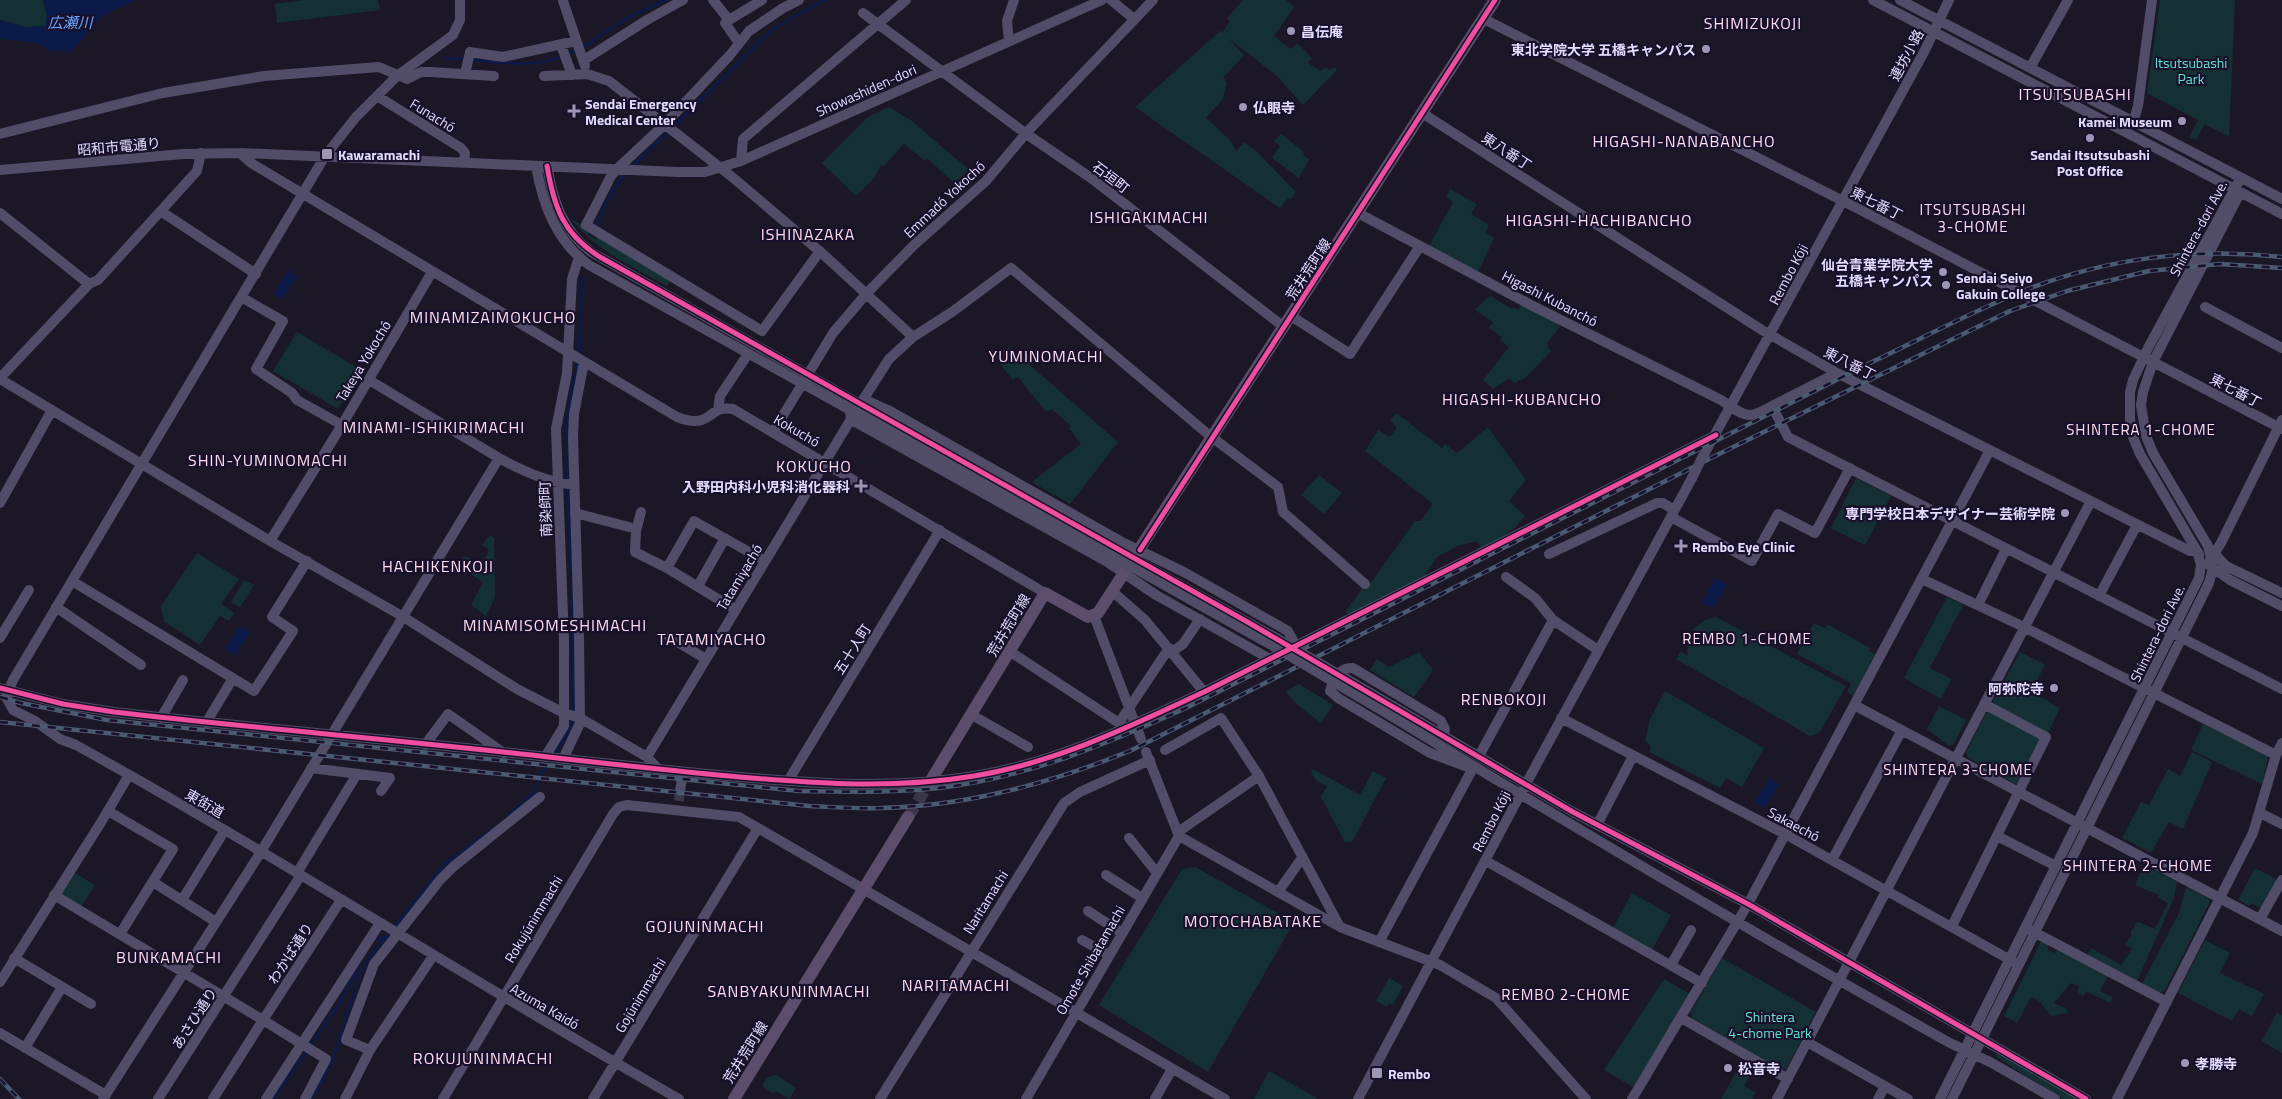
<svg xmlns="http://www.w3.org/2000/svg" width="2282" height="1099" viewBox="0 0 2282 1099" font-family="'Titillium Web','Noto Sans JP',sans-serif">
<rect width="100%" height="100%" fill="#1c1726"/>
<path fill="#153035" d="M0,0h43l4,16 -1,10 -21,1 -25,-7z
M303,0h75l2,10 -103,13 -2,-19z
M1243,0h43l8,7 -20,29 17,13 6,-6 15,15 -4,5 13,8 5,-4 3,3 6,-3 2,3 -34,35 -26,-29 -49,-38 16,17 -21,23 4,4 -4,17 -17,19 24,22 6,11 8,-9 12,9 40,41 -5,7 -3,-1 -8,10 -145,-101 85,-76 2,2 8,-12 -3,-3z
M2160,0h75l-6,137 -24,-13 -9,16 -7,-3 9,-17 -51,-27z
M889,107l23,14 57,49 -15,13 -27,-25 -3,2 -20,-16 -21,23 -2,-2 -7,13 -18,18 -34,-33 46,-46z
M1281,134l23,18 -1,3 6,4 -10,19 -27,-20 8,-12 -6,-5z
M1450,189l27,15 -6,10 18,11 -4,8 9,5 -16,34 -49,-26 24,-44 -7,-5z
M571,219l18,10 -1,6 8,5 2,-5 72,45 -3,6c-36,-20 -70,-35 -96,-67z
M1490,296l22,13 1,-2 5,3 3,-6 40,21 -13,17 -1,5 4,4 -26,27 -11,5 -4,-5 -17,11 -10,-9 26,-33 -9,-7 2,-3 -13,-9 4,-6 -18,-12z
M297,332l64,38 -23,39 -65,-38z
M1009,347l109,95 -48,62 -38,-22 49,-38 -12,-16 2,-2 -19,-17 -6,3 -28,-35 -5,3 -19,-24z
M1396,413l46,35 3,-4 12,9 31,-26 38,53 -17,21 16,15 -10,12 -33,22 -5,-9 -20,5 -20,11 -15,23 -73,34 -4,-2 19,-26 3,2 48,-67h6l11,-16 -1,-3 -66,-51 13,-21 12,7 7,-10 -7,-6z
M1319,475l23,18 -18,21 -23,-19z
M1856,478l35,18 -26,49 -34,-17z
M490,535l4,3 1,59 -9,19 -15,-11 12,-23 -25,-16 6,-10 19,8 6,-14 -7,-5z
M197,553l42,26 -18,25 13,9 -5,8 -9,-5 -20,29 -36,-24 -3,-15z
M244,580l10,5 -14,22 -9,-5z
M1947,597l16,8 -33,63 21,11 -10,20 -37,-21z
M1716,617l130,69 -26,46 -10,4 -134,-77 4,-7 8,4c-4,-20 8,-35 28,-39z
M1814,623l11,5 2,-4 43,24 -1,3 6,3 -22,42 -6,-4 4,-9 -54,-29z
M1419,652l14,18 -19,27 -44,-27 7,-11 12,8z
M2020,652l25,13 -14,27 29,16 -12,25 -53,-28 -2,-4z
M1299,684l34,21 -12,18 -27,-21 -8,-11z
M1665,691l99,57 -22,39 -16,-9 -6,10 -71,-36 2,-6 -6,-5 5,-22z
M1939,706l27,14 -12,24 -5,2 -22,-17z
M1991,712l48,25 1,4 -19,41 -5,2 -48,-26 -2,-6 20,-39z
M2203,724l65,32 -6,28 -71,-34z
M2192,752l20,10 -29,67 -14,-7 -18,31 -29,-15 19,-36 8,3 19,-36 12,7z
M1313,769l47,26 13,-24 13,7 -34,64h-7l-24,-45 6,-11 -10,-5 -6,-8z
M2144,865l33,17 -3,16 -37,83 -50,-25 4,-8 30,17 11,-16 -7,-5 6,-8v-6l4,-3 -1,-3 5,-2 16,7 13,-26 -10,-6 1,-2 -24,-10z
M1195,867l99,55 -86,150 -109,-67 83,-136z
M2255,868l23,12 -16,29 -10,-6 -3,3 -11,-6z
M75,873l20,12 -14,22 -19,-11 -2,-5 11,-16z
M2186,887l22,11 2,4 -45,88 -6,3 -17,-9 37,-71z
M1632,893l39,22 -19,35 -39,-22z
M2205,940l25,13 -10,20 44,21 -12,22 -13,-7 -7,12 -54,-28z
M2041,941l7,4v5l6,3 5,-3 49,26 -8,15 13,7 -3,5 -24,-12 -3,6 -6,-6 2,-5 -8,-3 -17,20 13,6 1,4 -17,3 -12,-15 -8,-4 -14,26 -13,-7z
M1722,958l94,54 -30,57 -5,1 -88,-51 -2,-7z
M1389,978l14,8 -10,19 -4,-2 -2,4 -11,-6z
M1664,979l26,15 -57,93 -29,-17z
M2277,1012l5,3v38l-20,-12z
M1997,1054l80,45h-14l-67,-42z
M1739,1067l13,5 -8,14 12,7 -4,6h-31z
M1269,1071l48,27 -1,1h-62z
M776,1075l20,13 -7,11 -13,-8 -2,3 -12,-8 5,-9z"/>
<path fill="#0c1a49" d="M43,0h92l-33,16 -31,36 -22,-1 -12,-8 -37,-4v-19l25,7 21,-1 1,-10z
M288,270l9,6 -14,23 -9,-5z
M1715,578l12,6 -13,24 -12,-5z
M240,626l10,6 -15,23 -10,-6z
M1769,778l10,6 -14,24 -10,-5z"/>
<g fill="none" stroke-linecap="round" stroke-linejoin="round">
<path stroke="#0c1a49" stroke-width="2.5" d="M582,48l43,-29 40,-19
M566,55l11,-5
M446,58l19,1
M470,60c31,2 61,8 91,-3
M673,127l99,-97 52,-30
M632,167l37,-36
M596,228c6,-20 16,-40 31,-55
M579,354l3,-76
M567,481l-1,-56 12,-63
M567,486l5,94 2,133
M554,755l16,-26 3,-10
M508,816l26,-23 7,-19 10,-14
M395,927l50,-63 49,-36
M374,940l13,-3
M310,1047l32,-48 19,-38
M273,1099l34,-48
M312,1099l19,-35 28,-87 12,-22 20,-23"/>
<path stroke="#3a3547" stroke-width="10" stroke-dasharray="10 5" stroke-linecap="butt" d="M679,801l1,-10"/>
<path stroke="#3a3547" stroke-width="12" stroke-dasharray="12 6" stroke-linecap="butt" d="M908,817l20,-32"/>
<path stroke="#514c67" stroke-width="10" d="M460,0v20l-7,15 -56,41 -41,41 -31,39 -312,524 -7,17 7,13 22,11 25,18 16,6c204,113 400,239 603,354
M713,0l16,20 -4,3 14,20
M799,0l-16,8 -34,23 -19,24 -66,70 -47,44 -6,7 -25,49 176,106 58,-80
M1111,0l23,19
M1873,0l409,214
M1900,0l382,199
M563,1l22,65
M863,13l162,120 66,45 193,149
M1484,19l367,186 431,224
M729,20l33,-20
M1009,41l-2,-20 7,-21
M561,45l11,30
M584,60l63,-40 36,-20
M2030,68l38,-68
M465,74l5,-22 33,5 73,-16
M544,76l43,-2 22,7 122,95 93,79 89,82
M377,96l84,52 4,5 -1,10
M1422,113l340,217 75,43 353,178h7l2,3
M2133,123l5,-17 14,-106
M0,134l163,-41 101,-17 115,-9 28,12 14,-7h9l64,4
M240,153l11,10 426,254c36,14 30,-13 56,-8l312,184
M741,161l2,-22 163,-139
M536,166c7,39 20,75 53,99l481,267
M547,166c6,34 15,64 44,86l482,273
M0,170l183,-16 57,-1 438,19h27l36,-11 361,-161
M162,212l94,62
M0,213l89,71
M1358,213l173,92 190,95c25,16 24,21 51,6l16,31 494,252
M241,297l42,24 -27,48 36,24 5,7 45,25
M2205,307l77,41
M1291,316l59,38 70,-108
M0,378l89,-94 9,-4 99,-109 4,-18
M0,379l270,162 132,75 115,73 47,24 16,5 67,39 11,12
M369,380l130,78
M870,402l20,9 232,131 62,30 104,59 8,15
M861,403l28,-44 24,-22 39,-25 59,-44 198,167 69,52 5,25 82,72
M1772,406l65,-33
M718,410l2,-14 28,-42
M850,411l1,8 6,4 252,140 47,32 114,64
M773,432l60,-99 34,-40 47,-48 72,-64 41,-49 126,-132
M1702,458l222,-406 25,-52
M0,503l52,-93
M641,512l-5,19 -1,21 32,16 69,42
M575,513l54,14
M1671,517l81,44 26,-47 37,19 35,-65
M270,541l72,-116 90,-153
M2210,549l16,17 56,27
M1549,554l108,-51h6l11,7
M2210,560l11,-17 61,-123
M2209,565l21,15 52,26
M667,568l27,-47 71,40
M1506,577l29,21 18,22 45,30
M1922,579l102,48 252,128
M72,581l182,110 39,-60 -21,-14 35,-56
M698,586l27,-48
M1112,591l33,29 59,72
M2099,596l38,-71
M1978,605l28,-56
M56,607l85,58
M1094,616l47,123
M1251,624l27,15
M1246,631l27,15
M669,637l37,22
M0,638l29,-48
M1009,651l110,72 50,-75
M1172,652l11,-8 17,-25
M0,688l63,16 51,8c148,17 296,29 443,46 54,6 108,12 161,17 85,8 172,15 256,1 81,-13 155,-49 230,-84l512,-257
M1854,705l428,226
M1398,709l175,103 175,92 338,195
M972,715l56,32
M1393,717c183,112 369,221 557,326l40,19 65,37
M161,718l22,-38
M580,718l-1,-81 -6,-200 1,-23 10,-52
M1561,718l224,116 229,128
M206,723l27,-45
M1444,735l1,-6 -4,-8 -88,-53c-13,-1 -20,11 -23,23l8,7 92,55 35,13
M425,745l23,-31 56,39
M1165,750l56,-32 38,58 81,151
M1146,752l33,84 161,91 100,38 56,33 90,101
M1479,756l74,-136
M545,757l19,-31v-85l-8,-212 11,-56 5,-94 7,-22
M647,757l204,-338
M563,759l19,-40
M311,768l79,10 -9,13
M788,781l152,-251
M680,791l3,-19
M108,811l65,38 -53,85
M2260,813l22,11
M1597,825l36,-69
M1178,832l81,-56
M1997,836l59,30
M1129,838l28,35
M1832,860l70,-130
M1486,861l216,122
M297,873l60,-99
M1106,875l36,23
M153,882l63,40
M1278,892l24,-34
M54,895l209,125 78,-120
M182,900l43,-70
M1088,911l34,22
M2260,919l22,-39
M1952,926l94,-189 -62,-33
M2030,930l137,72
M1082,940l27,15
M1379,942l94,-174
M14,958l77,46
M1671,965l20,-35
M0,982l100,-158 29,-49
M1681,1018l107,61
M0,1033l106,62
M1807,1042l101,57
M25,1048l37,-61
M370,1050l-24,-10 28,-76 66,-84 13,-13 87,-70
M103,1099l156,-244 240,-397c23,13 48,24 75,27
M158,1099l143,-224
M213,1099l50,-79 63,39 -21,40
M266,1099l114,-176
M345,1099l25,-49 63,-94
M443,1099l170,-285 6,-7 8,-2 112,12 486,282
M593,1099l165,-271
M880,1099l184,-296 16,-11 70,-32
M1026,1099l153,-263
M1155,1099l17,-30
M1358,1099l162,-304 172,-317
M1632,1099l116,-195 242,-454
M1777,1099l314,-598
M1878,1099l7,-13
M1940,1099l259,-521 2,-13 -4,-14 -57,-97 -7,-17 -3,-17v-28l3,-12 15,-32 92,-169
M1952,1099l257,-516 4,-15 -5,-22 -55,-93 -7,-17 -5,-31 2,-13 10,-30 87,-169
M2117,1099l136,-266 23,-78 6,-12"/>
<path stroke="#5b4d6b" stroke-width="12" d="M928,785l117,-192 43,24 10,-4 397,-613
M734,1099l174,-282"/>
<defs>
<path id="rail" d="M0,697l21,6 86,17 692,71c47,1 93,2 140,-3 87,-10 168,-44 247,-80l688,-347c51,-24 101,-51 154,-72 80,-31 169,-42 254,-32
M0,722l809,84c24,1 48,3 72,2 87,-2 171,-25 251,-58l587,-296 291,-143 57,-20 82,-20 71,-7 62,4
M0,1079l19,20"/>
</defs>
<use href="#rail" stroke="#4a5a70" stroke-width="4.5"/>
<use href="#rail" stroke="#19112c" stroke-width="2.5" stroke-dasharray="8" stroke-linecap="butt"/>
<path stroke="#514c67" stroke-width="10" d="M1692,478l10,-20
M1073,525l178,99
M1070,532l176,99
M1278,639l120,70
M1273,646l120,71"/>
<defs>
<path id="cycleway" d="M547,166c7,41 16,68 53,91l651,367 322,188 175,92 338,195
M1140,550l355,-550
M0,688l63,16 51,8c148,17 296,29 443,46 54,6 108,12 161,17 85,8 172,15 256,1 81,-13 155,-49 230,-84l512,-257"/>
</defs>
<use href="#cycleway" stroke="#19112c" stroke-width="8"/>
<use href="#cycleway" stroke="#ef4d9e" stroke-width="5"/>
</g>
<g fill="#9e97b3" stroke="#19112c" stroke-width="2">
<circle cx="1291" cy="31" r="5"/>
<circle cx="1706" cy="49" r="5"/>
<circle cx="1243" cy="107" r="5"/>
<path d="M571.5 103.5h5v5h5v5h-5v5h-5v-5h-5v-5h5z"/>
<circle cx="2182" cy="121" r="5"/>
<circle cx="2090" cy="138" r="5"/>
<rect x="321" y="148" width="12" height="12" rx="2.5"/>
<circle cx="1943" cy="272" r="5"/>
<circle cx="1946" cy="285" r="5"/>
<path d="M858.5 478.5h5v5h5v5h-5v5h-5v-5h-5v-5h5z"/>
<circle cx="2065" cy="513" r="5"/>
<path d="M1678.5 538.5h5v5h5v5h-5v5h-5v-5h-5v-5h5z"/>
<circle cx="2054" cy="688" r="5"/>
<circle cx="2185" cy="1063" r="5"/>
<circle cx="1728" cy="1068" r="5"/>
<rect x="1371" y="1067" width="12" height="12" rx="2.5"/>
</g>
<g text-anchor="middle" dominant-baseline="central" stroke-width="4.5" stroke-linejoin="round" paint-order="stroke">
<g font-size="14" font-weight="bold" fill="#e4dcff" stroke="#19112c" text-anchor="start">
<text x="1301" y="31">昌伝庵</text>
<text x="1696" y="49" text-anchor="end">東北学院大学 五橋キャンパス</text>
<text x="585" y="103">Sendai Emergency<tspan x="585" dy="16">Medical Center</tspan></text>
<text x="1253" y="107">仏眼寺</text>
<text x="2172" y="121" text-anchor="end">Kamei Museum</text>
<text x="338" y="154">Kawaramachi</text>
<text x="2090" y="154" text-anchor="middle">Sendai Itsutsubashi<tspan x="2090" dy="16">Post Office</tspan></text>
<text x="1933" y="264" text-anchor="end">仙台青葉学院大学<tspan x="1933" dy="16">五橋キャンパス</tspan></text>
<text x="1956" y="277">Sendai Seiyo<tspan x="1956" dy="16">Gakuin College</tspan></text>
<text x="850" y="486" text-anchor="end">入野田内科小児科消化器科</text>
<text x="2055" y="513" text-anchor="end">専門学校日本デザイナー芸術学院</text>
<text x="1692" y="546">Rembo Eye Clinic</text>
<text x="2044" y="688" text-anchor="end">阿弥陀寺</text>
<text x="2195" y="1063">孝勝寺</text>
<text x="1738" y="1068">松音寺</text>
<text x="1388" y="1073">Rembo</text>
</g>
<g font-size="14" fill="#e4dcff" stroke="#19112c">
<text transform="translate(1906 55) rotate(-62)">連坊小路</text>
<text transform="translate(866 90) rotate(-24)">Showashiden-dori</text>
<text transform="translate(433 115) rotate(32)">Funachó</text>
<text transform="translate(119 146) rotate(-5)">昭和市電通り</text>
<text transform="translate(1507 151) rotate(33)">東八番丁</text>
<text transform="translate(1111 177) rotate(37)">石垣町</text>
<text transform="translate(944 199) rotate(-43)">Emmadó Yokochó</text>
<text transform="translate(1877 203) rotate(27)">東七番丁</text>
<text transform="translate(2198 228) rotate(-62)">Shintera-dori Ave.</text>
<text transform="translate(1308 269) rotate(-57)">荒井荒町線</text>
<text transform="translate(1788 274) rotate(-62)">Rembo Kóji</text>
<text transform="translate(1550 298) rotate(27)">Higashi Kubanchó</text>
<text transform="translate(363 361) rotate(-59)">Takeya Yokochó</text>
<text transform="translate(1850 363) rotate(27)">東八番丁</text>
<text transform="translate(2236 390) rotate(28)">東七番丁</text>
<text transform="translate(797 430) rotate(30)">Kokuchó</text>
<text transform="translate(545 509) rotate(-92)">南染師町</text>
<text transform="translate(739 577) rotate(-59)">Tatamiyachó</text>
<text transform="translate(1008 625) rotate(-59)">荒井荒町線</text>
<text transform="translate(2157 633) rotate(-64)">Shintera-dori Ave.</text>
<text transform="translate(852 649) rotate(-58)">五十人町</text>
<text transform="translate(205 803) rotate(30)">東街道</text>
<text transform="translate(1491 821) rotate(-63)">Rembo Kóji</text>
<text transform="translate(1794 824) rotate(28)">Sakaechó</text>
<text transform="translate(985 902) rotate(-58)">Naritamachi</text>
<text transform="translate(533 919) rotate(-59)">Rokujúnimmachi</text>
<text transform="translate(290 953) rotate(-57)">わかば通り</text>
<text transform="translate(1090 960) rotate(-60)">Omote Shibatamachi</text>
<text transform="translate(640 995) rotate(-59)">Gojúnimmachi</text>
<text transform="translate(545 1006) rotate(30)">Azuma Kaidó</text>
<text transform="translate(194 1018) rotate(-57)">あさひ通り</text>
<text transform="translate(745 1052) rotate(-58)">荒井荒町線</text>
</g>
<g font-size="14" fill="#64e3d2" stroke="#19112c">
<text x="2191" y="62">Itsutsubashi<tspan x="2191" dy="16">Park</tspan></text>
<text x="1770" y="1016">Shintera<tspan x="1770" dy="16">4-chome Park</tspan></text>
</g>
<g font-size="15" font-style="italic" fill="#6aa9ff" stroke="#19112c">
<text x="70" y="22">広瀬川</text>
</g>
<g font-size="15" letter-spacing="1" fill="#ffdeef" stroke="#19112c">
<text x="1973" y="209">ITSUTSUBASHI<tspan x="1973" dy="17">3-CHOME</tspan></text>
<text x="2141" y="429">SHINTERA 1-CHOME</text>
<text x="1747" y="638">REMBO 1-CHOME</text>
<text x="1958" y="769">SHINTERA 3-CHOME</text>
<text x="2138" y="865">SHINTERA 2-CHOME</text>
<text x="1566" y="994">REMBO 2-CHOME</text>
</g>
<g font-size="16" letter-spacing="1" fill="#ffdeef" stroke="#19112c">
<text x="1753" y="23">SHIMIZUKOJI</text>
<text x="2075" y="94">ITSUTSUBASHI</text>
<text x="1684" y="141">HIGASHI-NANABANCHO</text>
<text x="1149" y="217">ISHIGAKIMACHI</text>
<text x="1599" y="220">HIGASHI-HACHIBANCHO</text>
<text x="808" y="234">ISHINAZAKA</text>
<text x="493" y="317">MINAMIZAIMOKUCHO</text>
<text x="1046" y="356">YUMINOMACHI</text>
<text x="1522" y="399">HIGASHI-KUBANCHO</text>
<text x="434" y="427">MINAMI-ISHIKIRIMACHI</text>
<text x="268" y="460">SHIN-YUMINOMACHI</text>
<text x="814" y="466">KOKUCHO</text>
<text x="438" y="566">HACHIKENKOJI</text>
<text x="555" y="625">MINAMISOMESHIMACHI</text>
<text x="712" y="639">TATAMIYACHO</text>
<text x="1504" y="699">RENBOKOJI</text>
<text x="1253" y="921">MOTOCHABATAKE</text>
<text x="705" y="926">GOJUNINMACHI</text>
<text x="169" y="957">BUNKAMACHI</text>
<text x="956" y="985">NARITAMACHI</text>
<text x="789" y="991">SANBYAKUNINMACHI</text>
<text x="483" y="1058">ROKUJUNINMACHI</text>
</g>
</g>
</svg>
